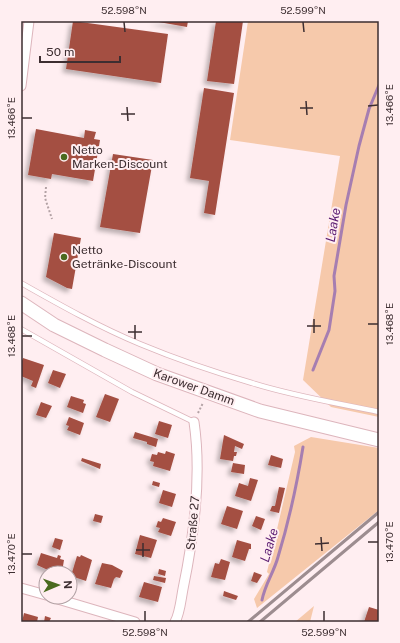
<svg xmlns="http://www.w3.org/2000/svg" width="400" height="643" viewBox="0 0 400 643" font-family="'Public Sans',sans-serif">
<defs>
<filter id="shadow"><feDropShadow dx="-3.5" dy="3.5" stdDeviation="2" flood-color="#0004"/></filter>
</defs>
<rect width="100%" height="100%" fill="#ffeef1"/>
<path fill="#f6c9ab" d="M248,21h131v396l-48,-10 -28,-27 37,-224 -110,-16z
M311,437l68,11v62l-122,98 -3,-9 15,-25 -2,-2 28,-120 -1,-6z
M314,606l-4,16h-15z"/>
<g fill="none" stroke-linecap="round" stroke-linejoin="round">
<path stroke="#a67eb1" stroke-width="3" d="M313,370l16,-40 6,-39 -1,-15 12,-71 13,-59 10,-37 10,-24
M262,600c3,-16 12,-28 16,-43 11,-36 19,-73 25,-110"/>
</g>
<path fill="#a44f43" filter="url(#shadow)" d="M73,21l95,13 -7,49 -95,-14z
M153,21h35l-1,6z
M216,21h27l-9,63 -27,-3z
M204,88l30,5 -19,122 -11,-2 5,-32 -19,-3z
M36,129l48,9 1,-8 11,2 -2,7 6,1 -7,41 -41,-7 -1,5 -23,-4z
M113,154l40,6 -13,73 -40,-6z
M54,233l27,5 -9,51 -5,-1 -21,-11z
M23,358l21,7 -8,23 -5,-2 2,-5 -12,-5v-13z
M53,370l13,4 -6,14 -12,-5z
M105,394l14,5 -9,23 -14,-5z
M71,396l13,4 -1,3 3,1 -3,9 -16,-6z
M41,402l11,4 -6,12 -10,-3z
M69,417l15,6 -4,12 -13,-5 2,-4 -3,-1z
M159,421l13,4 -4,13 -13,-4z
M135,432l23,7 -2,8 -9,-3v-2l-14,-4z
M224,435l20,9 -2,5 -7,-3 -1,6h3l-1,4h-2l-1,5 -13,-2z
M166,451l9,3 -5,17 -17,-5 1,-4 -4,-1 2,-7 5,1 1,-3 7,2z
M271,455l12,4 -2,9 -13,-3z
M82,458l19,6 -1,5 -19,-8z
M233,463l12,2 -1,9 -13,-2z
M250,478l8,2 -7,21 -16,-5 4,-13 9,3z
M153,481l7,2 -1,4 -7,-2z
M279,487l6,1 -6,25 -9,-2 2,-5h3z
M163,490l13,4 -4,13 -13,-4z
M227,506l16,5 -6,18 -16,-5z
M95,514l8,2 -2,7 -8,-2z
M256,516l9,3 -4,11 -9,-4z
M163,518l13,4 -5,14 -13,-4 2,-4 -4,-1 2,-6 3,1z
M140,535l17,5 -6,18 -16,-4z
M55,538l8,2 -3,10 -8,-3z
M237,540l14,4v5h-2l-4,12 -13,-4z
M41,553l16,5 1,-3 3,1 -1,3 4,1 -1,6h-3l-2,6 -8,-1 -13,-6z
M81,555l11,5 -6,21 -15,-5 6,-20 3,1z
M221,559l9,3 -5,18 -14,-3 4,-14 4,1z
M102,563l10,2 11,6 -3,7 -4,-1 -2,2 -3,9 -16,-4z
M159,569l7,2 -1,5 -7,-2z
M254,572l8,3 -5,8 -6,-2z
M154,576l12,2 -1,5 -12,-3z
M144,582l18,5 -4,15 -19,-5z
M224,591l14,5 -2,4 -13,-4z
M369,607l10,3 -1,12h-14z
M24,613l14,4 -1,5h-15z
M45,616l6,2 -2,4h-5z"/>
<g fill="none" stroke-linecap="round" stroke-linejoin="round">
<defs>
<path id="service" d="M21,283c39,22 78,44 119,61 36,15 74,28 112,39 41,13 85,20 127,29
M21,329l111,63 62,30"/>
<path id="minor" d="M21,86l8,-65
M21,588l25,7
M51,597l84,25
M175,622c5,-9 6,-23 8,-33 11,-53 19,-113 11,-167"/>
<path id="secondary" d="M21,303l33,22 51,25 52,24 103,37 119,29"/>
</defs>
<use href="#service" stroke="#ddb5bc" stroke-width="6"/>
<use href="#minor" stroke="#ddb5bc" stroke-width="11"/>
<use href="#secondary" stroke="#ddb5bc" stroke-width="15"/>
<path stroke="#b3a2a5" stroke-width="2" stroke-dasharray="2 2" stroke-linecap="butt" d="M46,187l-1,11 7,21
M198,413l5,-10"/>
<use href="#service" stroke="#fff" stroke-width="4.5"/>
<use href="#minor" stroke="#fff" stroke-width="9"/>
<use href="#secondary" stroke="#fff" stroke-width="13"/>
<path stroke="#9d8d90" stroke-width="3" d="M248,622l131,-110
M260,622l119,-100"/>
</g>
<path fill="none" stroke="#3d2e31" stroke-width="1.5" d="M124,22l1,10M303,22l1,10M306,101l1,14M368,106l10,-1M127,107l1,14M300,108h13M121,114h14M22,118h10M314,319v14M368,324h10M135,325v14M307,326h14M128,332h14M22,336h10M321,537l1,14M368,542h10M143,543v14M315,544l14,-1M136,550h14M22,554h10M145,611v10M324,611v10"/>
<g fill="#4a6a1f" stroke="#ffeef1" stroke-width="1.5">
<circle cx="64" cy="157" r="4"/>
<circle cx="64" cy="257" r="4"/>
</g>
<g text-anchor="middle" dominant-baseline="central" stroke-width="4" stroke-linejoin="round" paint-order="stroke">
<g font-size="12" fill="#3d2e31" stroke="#ffeef1" text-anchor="start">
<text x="72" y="150">Netto<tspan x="72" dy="14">Marken-Discount</tspan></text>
<text x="72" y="250">Netto<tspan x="72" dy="14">Getränke-Discount</tspan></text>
</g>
<g font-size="12" fill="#3d2e31" stroke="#ffeef1">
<text transform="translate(194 387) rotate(20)">Karower Damm</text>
<text transform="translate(193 523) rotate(-85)">Straße 27</text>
</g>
<g font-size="13" font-style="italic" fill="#5a1b71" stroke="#ffeef1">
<text transform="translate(333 225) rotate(-80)">Laake</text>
<text transform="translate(269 545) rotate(-74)">Laake</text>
</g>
</g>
<rect width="400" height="643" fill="none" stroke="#ffeef1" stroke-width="44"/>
<g transform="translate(58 585) rotate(88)"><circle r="19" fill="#ffeef1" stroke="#b1a1a4"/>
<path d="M0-3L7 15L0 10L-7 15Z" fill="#4a6a1f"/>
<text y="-6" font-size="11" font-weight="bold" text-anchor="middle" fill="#3d2e31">N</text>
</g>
<path d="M40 56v6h80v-6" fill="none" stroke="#3d2e31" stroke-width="2"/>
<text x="46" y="56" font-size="12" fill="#3d2e31" stroke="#ffeef1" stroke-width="3" paint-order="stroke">50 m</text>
<rect x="22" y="22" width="356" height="599" fill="none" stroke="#3d2e31" stroke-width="1.5"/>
<g font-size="10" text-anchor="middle" fill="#3d2e31">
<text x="124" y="14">52.598°N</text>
<text x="303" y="14">52.599°N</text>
<text transform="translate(389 105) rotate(-90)" y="4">13.466°E</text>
<text transform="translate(11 118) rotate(-90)" y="4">13.466°E</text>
<text transform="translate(389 324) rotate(-90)" y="4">13.468°E</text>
<text transform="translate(11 336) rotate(-90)" y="4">13.468°E</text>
<text transform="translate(389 542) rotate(-90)" y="4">13.470°E</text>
<text transform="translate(11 554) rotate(-90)" y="4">13.470°E</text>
<text x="145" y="636">52.598°N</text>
<text x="324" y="636">52.599°N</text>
</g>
</svg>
